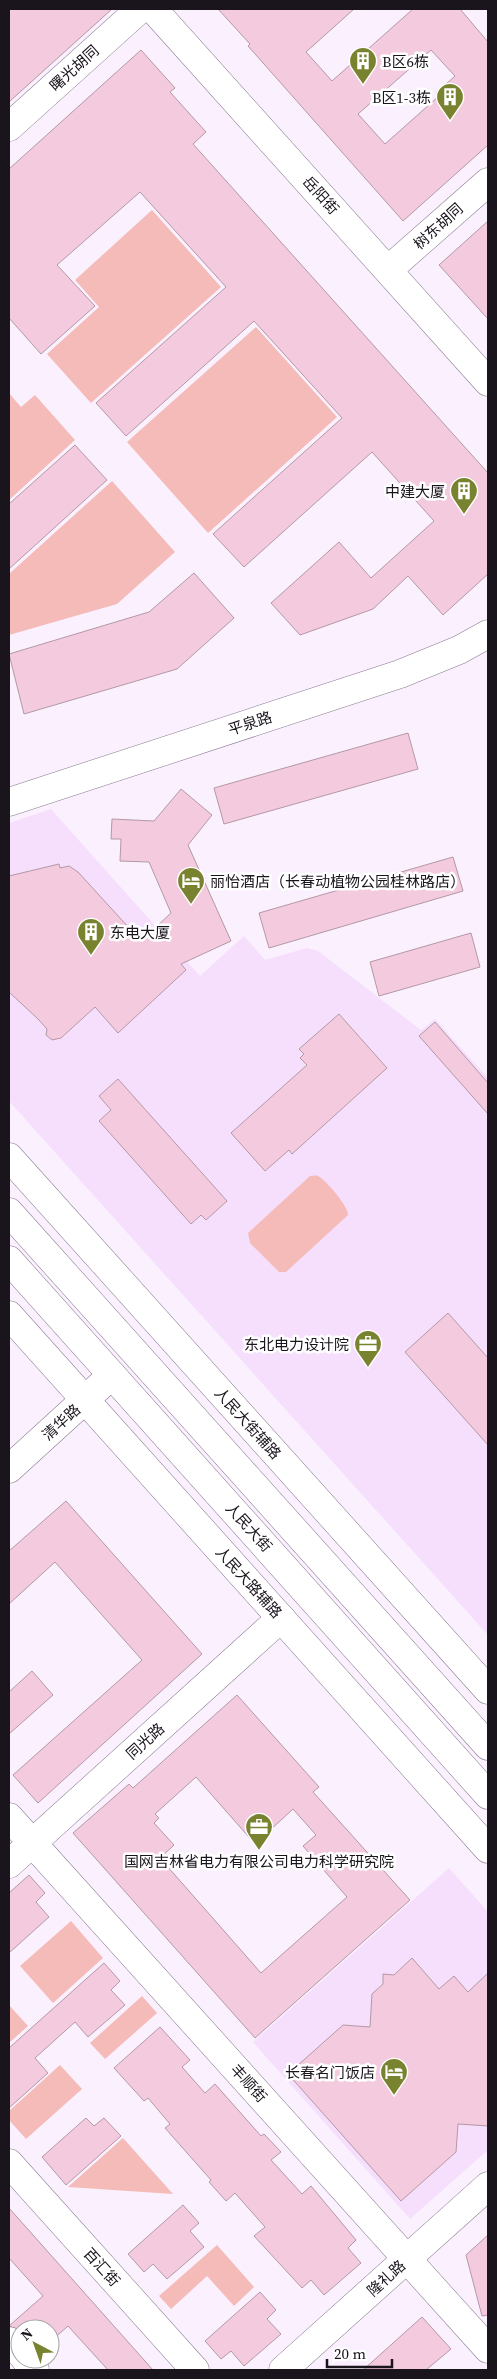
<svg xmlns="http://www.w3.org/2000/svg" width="497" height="2379" viewBox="0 0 497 2379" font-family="'Source Serif 4','Noto Sans SC',serif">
<rect width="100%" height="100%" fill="#faf0fe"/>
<path fill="#f6dffd" d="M51,809l149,167 44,-40 21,24 42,-12 11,3 103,79 14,-11 53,59v557l-479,-534v-278z
M449,1868l39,44v238l-78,69 -157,-177z"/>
<path fill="#f4bbb9" d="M152,210l69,77 -130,116 -44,-49 52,-47 -24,-27z
M256,327l81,90 -129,116 -81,-91z
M9,393l12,14 14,-12 40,45 -66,60z
M112,481l63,71 -58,52 -108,31v-61z
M310,1176c4,0 5,-1 8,0 8,4 31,31 30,39l-62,57h-7l-29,-29 -2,-10z
M71,1921l32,37 -50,45 -33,-37z
M142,1996l15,17 -52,46 -15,-16z
M9,2005l19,21 -19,17z
M60,2065l22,24 -56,50 -17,-19v-9z
M123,2138l50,56 -105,-7z
M217,2245l37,42 -20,19 -27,-30 -36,33 -12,-13z"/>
<path fill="#f4cbde" stroke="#b498a5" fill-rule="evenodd" d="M9,9h103l-103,93z
M218,9h136l-48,43 26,29 81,-72h47l28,33v103l-85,76 -155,-175 2,-2zM431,50l24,26 -19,17 3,3 -54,48 -27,-30z
M141,50l34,38 -5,4 36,40 -13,12 295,329v101l-45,41 -35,-39 -35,33 -73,26 -29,-32 68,-61 32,36 63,-57 -62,-69 -128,115 -31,-33 129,-116 -88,-97 -128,115 -30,-33 130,-116 -86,-95 -83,73 38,41 -54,48 -32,-36v-149z
M488,221v98l-49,-54z
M75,445l32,35 -98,89v-65z
M194,573l40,45 -57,51 -153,45 -15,-60 140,-42z
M408,733l10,36 -194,55 -10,-36z
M181,789l31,26 -24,30 43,96 -50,23 5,6 -68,63 -23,-26 -34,31 -9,2 -6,-5 1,-6 -9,-10 -29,-27v-116l50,-12 1,4 9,-2 9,6 63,69 30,-28 -22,-51 -29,-1 1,-22h-10l1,-20 42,2z
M453,857l10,34 -194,57 -10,-35z
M471,933l9,34 -101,29 -9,-34z
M339,1014l48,54 -95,86 -3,-4 -24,21 -34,-38 76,-68 -7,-7 4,-4 -5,-5z
M435,1022l53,61v31l-69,-78z
M118,1079l109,122 -21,19 -5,-5 -10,9 -92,-103 12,-11 -12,-14z
M448,1313l40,45v87l-83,-93z
M66,1501l136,153 -164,149 -25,-28 129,-115 -87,-98 -46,42v-53z
M32,1671l21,24 -44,39v-42z
M237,1695l82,92 -6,5 97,108 -155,138 -182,-205 56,-49 4,4zM196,1777l59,67 38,-35 23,26 -13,11 44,51 -86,76 -101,-115 14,-13 -20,-22 5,-5 -4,-4z
M29,1875l16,18 -9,9 13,15 -40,36v-60z
M412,1958l27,31 15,-13 14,16 20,-19v153l-30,-2 -2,28 -55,49 -113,-127 55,-49 27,2 2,-33 11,-10v-10l11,1z
M104,1963l16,18 -9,9 14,15 -37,32 -13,-15 -40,36 13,15 -39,35v-60z
M160,2027l30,33 -8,7 23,26 10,-9 46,52 3,-2 17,18 -10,8 31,34 9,-8 45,54 -8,8 13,15 -37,32 -13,-15 -9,8 -48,-52 11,-9 -30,-34 -9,8 -17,-19 2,-2 -46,-52 5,-4 -22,-26 -4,3 -30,-33z
M86,2118l8,8 10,-8 17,18 -55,49 -24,-28z
M183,2205l16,18 -9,8 14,16 -37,32 -14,-15 -9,8 -16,-18z
M9,2208l144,162h-45l-40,-44 -18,16v-13l-30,1 -11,-4 34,-30 -34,-38z
M488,2235v80l-6,1 -16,-61z
M260,2292l16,18 -9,9 14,15 -37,32 -13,-15 -10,8 -16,-18z
M422,2317l29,32 -25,21h-63z"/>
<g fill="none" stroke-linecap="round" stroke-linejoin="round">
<defs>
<path id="minor" d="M153,9l335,373
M9,127l131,-118
M388,270l100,-88
M9,802l391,-128 59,-24 29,-16
M9,1469l103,-94
M9,1817l479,532
M9,1864l272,-246
M9,2163l186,207
M9,2341l11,12
M25,2359l10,11
M283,2370l205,-184"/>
<path id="major" d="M9,1157l479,533
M9,1212l479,534
M9,1260l479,535
M9,1315l479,534"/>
</defs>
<use href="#minor" stroke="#8a7a8f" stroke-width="29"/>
<use href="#major" stroke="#8a7a8f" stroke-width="29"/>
<use href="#minor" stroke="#fff" stroke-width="28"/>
<use href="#major" stroke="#fff" stroke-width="28"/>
</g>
<defs>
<symbol id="building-pin" viewBox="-11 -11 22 30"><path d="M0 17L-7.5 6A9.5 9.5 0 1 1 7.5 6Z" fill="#79832f" stroke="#fff"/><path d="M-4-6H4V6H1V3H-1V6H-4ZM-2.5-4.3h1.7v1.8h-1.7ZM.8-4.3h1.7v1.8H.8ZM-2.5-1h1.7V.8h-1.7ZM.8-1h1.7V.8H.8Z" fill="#fff"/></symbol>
<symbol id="hotel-pin" viewBox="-11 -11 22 30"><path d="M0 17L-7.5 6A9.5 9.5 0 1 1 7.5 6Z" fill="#79832f" stroke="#fff"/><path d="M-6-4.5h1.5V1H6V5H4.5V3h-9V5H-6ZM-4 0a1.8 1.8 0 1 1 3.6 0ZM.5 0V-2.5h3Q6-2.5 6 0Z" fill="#fff"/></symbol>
<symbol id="office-pin" viewBox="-11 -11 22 30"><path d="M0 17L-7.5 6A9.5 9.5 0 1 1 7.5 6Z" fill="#79832f" stroke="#fff"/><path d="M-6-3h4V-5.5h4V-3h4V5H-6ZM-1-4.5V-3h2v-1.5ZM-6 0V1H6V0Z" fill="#fff"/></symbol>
</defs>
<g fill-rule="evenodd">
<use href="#building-pin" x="347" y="45" width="32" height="43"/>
<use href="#building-pin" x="434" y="81" width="32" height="43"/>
<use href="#building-pin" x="448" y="475" width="32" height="43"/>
<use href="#hotel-pin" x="175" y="865" width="32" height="43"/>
<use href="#building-pin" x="75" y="916" width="32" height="43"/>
<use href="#office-pin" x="352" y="1328" width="32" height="43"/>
<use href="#office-pin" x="243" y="1811" width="32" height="43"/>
<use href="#hotel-pin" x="378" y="2056" width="32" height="43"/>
</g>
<g text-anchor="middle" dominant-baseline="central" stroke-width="5" stroke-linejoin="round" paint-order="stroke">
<g font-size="15" fill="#1a141c" stroke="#fff" text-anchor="end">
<text x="382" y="61" text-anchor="start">B区6栋</text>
<text x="431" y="97">B区1-3栋</text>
<text x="445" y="491">中建大厦</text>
<text x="210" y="881" text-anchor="start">丽怡酒店（长春动植物公园桂林路店）</text>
<text x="110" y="932" text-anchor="start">东电大厦</text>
<text x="349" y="1344">东北电力设计院</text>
<text x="259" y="1861" text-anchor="middle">国网吉林省电力有限公司电力科学研究院</text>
<text x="375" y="2072">长春名门饭店</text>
</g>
<g font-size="15" fill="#1a141c" stroke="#fff">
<text transform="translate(74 68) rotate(-42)">曙光胡同</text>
<text transform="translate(321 195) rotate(48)">岳阳街</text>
<text transform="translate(438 226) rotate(-42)">树东胡同</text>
<text transform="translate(250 723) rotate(-18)">平泉路</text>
<text transform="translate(61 1422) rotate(-42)">清华路</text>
<text transform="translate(248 1423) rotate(48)">人民大街辅路</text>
<text transform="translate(249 1527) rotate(48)">人民大街</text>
<text transform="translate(249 1582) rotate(48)">人民大路辅路</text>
<text transform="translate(145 1741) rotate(-42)">同光路</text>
<text transform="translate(249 2083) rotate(48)">丰顺街</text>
<text transform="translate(102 2267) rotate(48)">百汇街</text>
<text transform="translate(386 2278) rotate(-42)">隆礼路</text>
</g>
</g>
<rect width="497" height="2379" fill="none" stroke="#1a141c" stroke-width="20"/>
<g transform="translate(35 2344) rotate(319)"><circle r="24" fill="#ffffff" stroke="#a3a1a4"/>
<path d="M0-4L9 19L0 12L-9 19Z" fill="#79832f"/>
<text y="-8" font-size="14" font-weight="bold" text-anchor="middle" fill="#1a141c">N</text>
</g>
<path d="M327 2359v8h65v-8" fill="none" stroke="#1a141c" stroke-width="2.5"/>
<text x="334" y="2359" font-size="15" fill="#1a141c" stroke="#ffffff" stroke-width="4" paint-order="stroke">20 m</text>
</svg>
